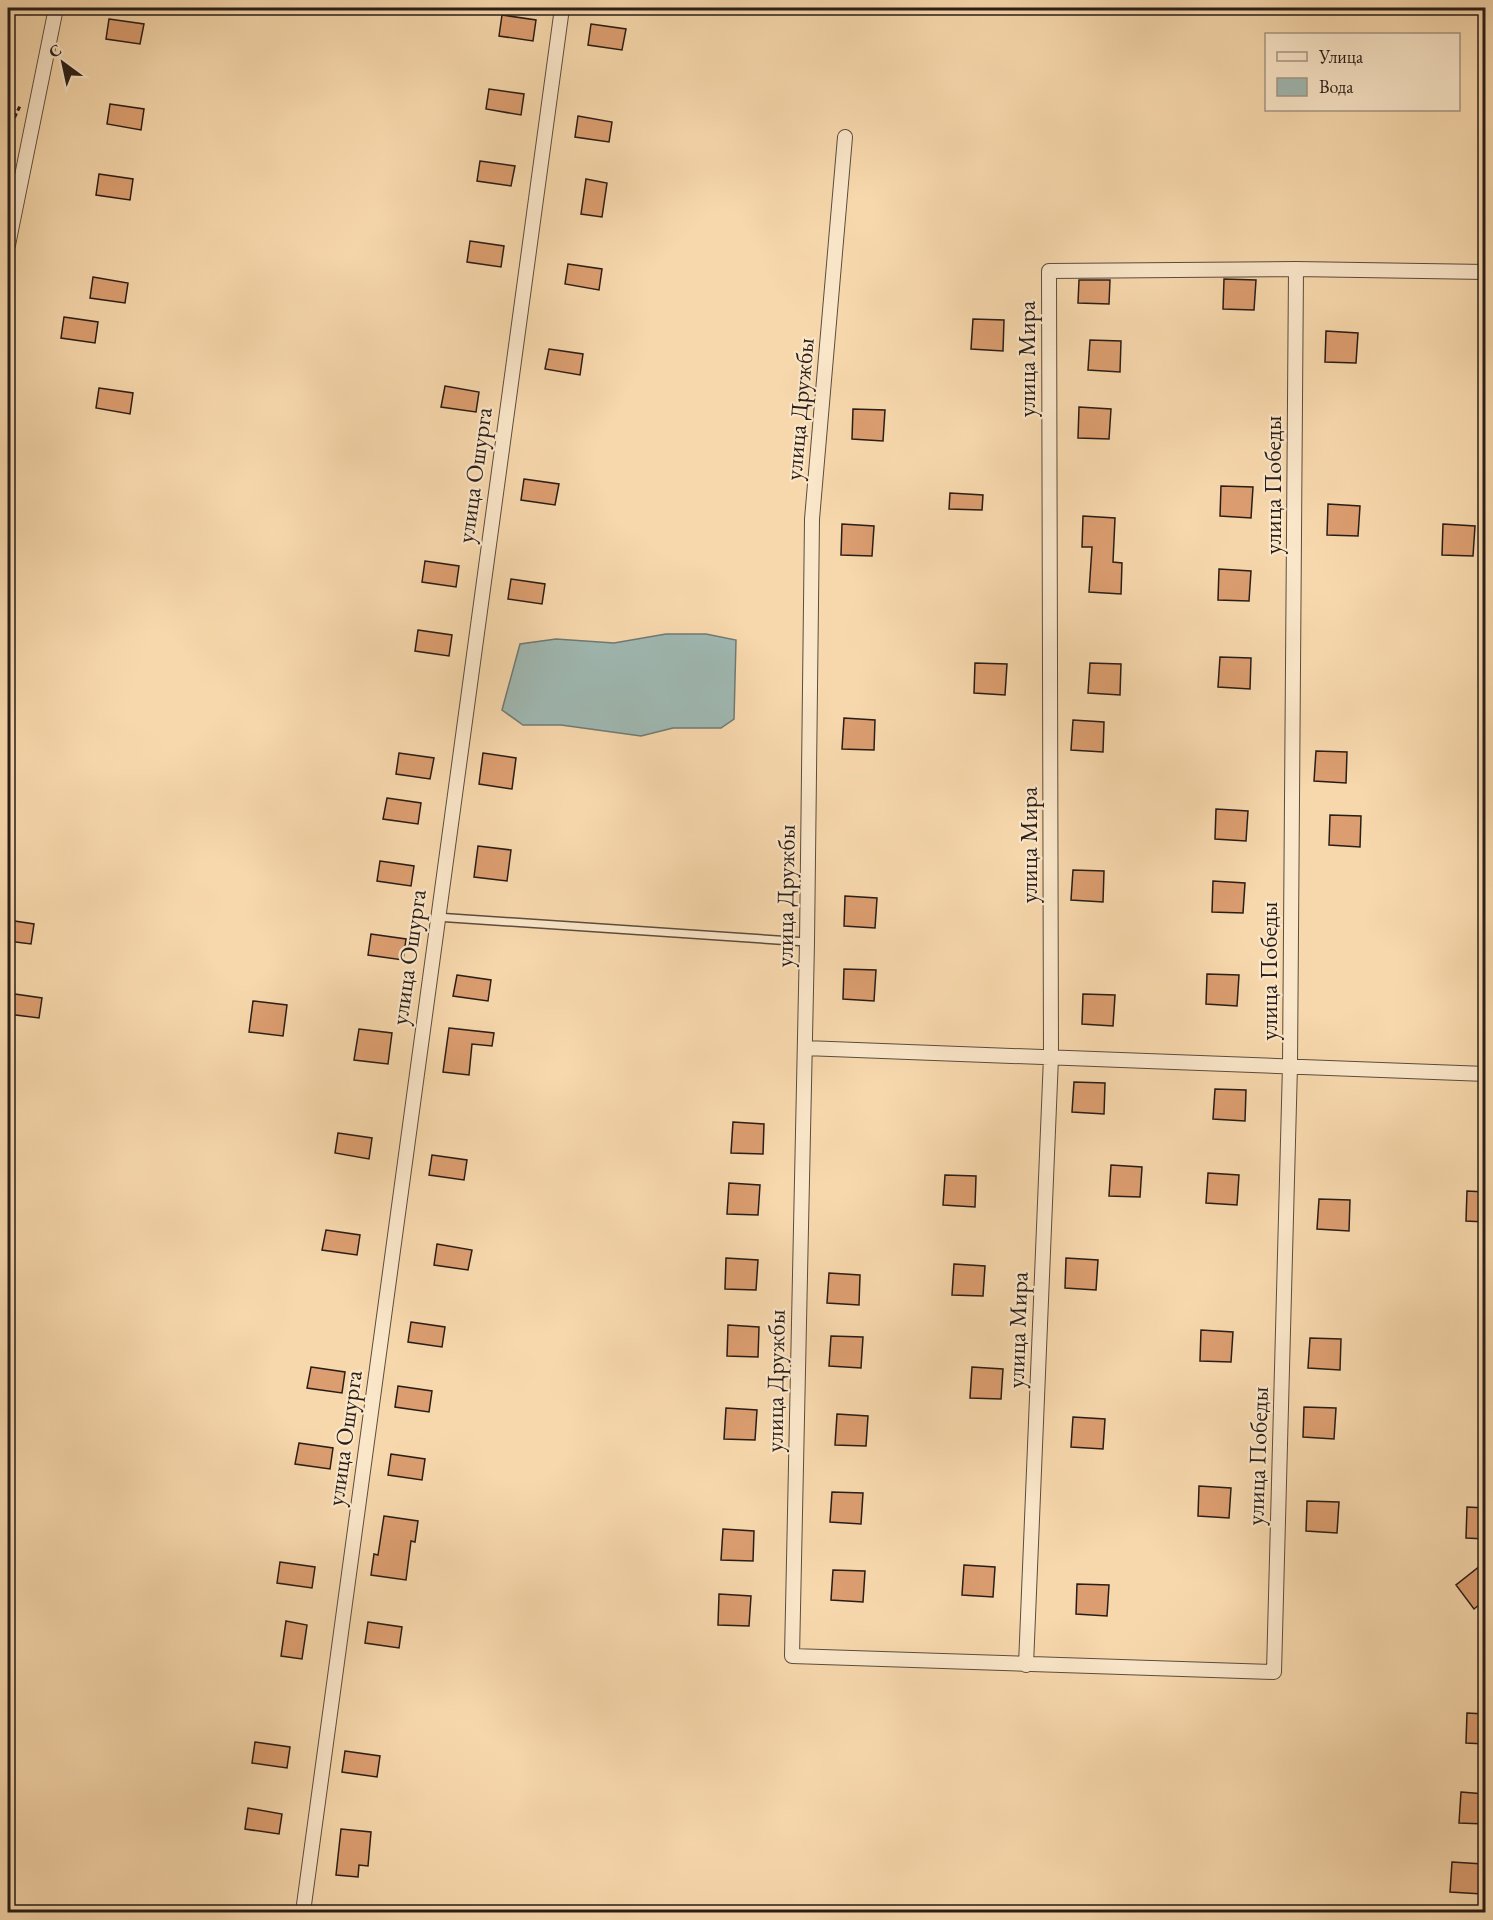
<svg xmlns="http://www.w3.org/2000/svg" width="1493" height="1920" viewBox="0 0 1493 1920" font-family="'EB Garamond',serif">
<rect width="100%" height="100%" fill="#f7d8ac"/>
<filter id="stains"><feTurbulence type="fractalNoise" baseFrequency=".00333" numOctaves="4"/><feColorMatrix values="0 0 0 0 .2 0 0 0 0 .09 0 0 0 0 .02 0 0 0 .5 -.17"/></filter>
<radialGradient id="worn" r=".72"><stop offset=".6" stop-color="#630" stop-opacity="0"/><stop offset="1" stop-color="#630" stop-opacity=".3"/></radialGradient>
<path fill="#9fb8b2" stroke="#707a74" stroke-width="1.5" d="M666,634h40l30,6 -2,79 -13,9h-48l-32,8 -80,-11h-38l-21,-15 18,-66 36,-5 58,4z"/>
<path fill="#dc9e70" stroke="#291d18" stroke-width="1.5" d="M502,15l34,5 -3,21 -34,-5z
M109,19l35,5 -4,20 -34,-5z
M591,24l35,5 -4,21 -34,-5z
M489,89l35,5 -3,21 -35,-6z
M110,104l34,5 -3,21 -34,-6z
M578,116l34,6 -3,20 -34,-5z
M480,161l35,5 -4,20 -34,-5z
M99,174l34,5 -3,21 -34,-5z
M586,179l21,4 -5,34 -21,-3z
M470,241l34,5 -3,21 -34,-5z
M568,264l34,5 -3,21 -34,-6z
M93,277l35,6 -3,20 -35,-5z
M1224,279l32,1 -2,30 -31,-1z
M1079,280h31l-1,24 -31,-1z
M64,317l34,5 -3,21 -34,-5z
M973,319l31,1 -1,31 -32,-2z
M1326,331l32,2 -2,30 -31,-1z
M1090,340l31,1 -1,31 -32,-2z
M549,349l34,5 -3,21 -35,-6z
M445,386l34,6 -3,20 -35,-5z
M99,388l34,5 -3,21 -34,-6z
M1079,407l32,2 -2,30 -31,-1z
M853,409l32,1 -2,31 -31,-2z
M524,479l35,5 -4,21 -34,-5z
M1221,486l32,1 -2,31 -31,-2z
M950,493l33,2 -1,15 -33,-1z
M1328,504l32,2 -2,30 -31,-1z
M1083,516l32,2 -2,44 9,1 -1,31 -32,-2 3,-45h-10z
M842,524l32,2 -2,30 -31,-1z
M1443,524l32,2 -2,30 -31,-1z
M425,561l34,5 -3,21 -34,-5z
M1219,569l32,2 -2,30 -31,-1z
M511,579l34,5 -3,20 -34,-5z
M418,630l34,5 -3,21 -34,-5z
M1220,657l31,1 -1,31 -32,-2z
M975,663l32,1 -2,31 -31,-2z
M1090,663l31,1 -1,31 -32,-2z
M844,718l31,2 -1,30 -32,-1z
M1073,720l31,2 -1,30 -32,-2z
M1316,751l31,1 -1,31 -32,-2z
M399,753l35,5 -4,21 -34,-5z
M483,753l33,5 -4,31 -33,-5z
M387,798l34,5 -3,21 -35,-5z
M1216,809l32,2 -2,30 -31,-2z
M1330,815l31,1 -1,31 -31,-2z
M478,846l33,4 -4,31 -33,-4z
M380,861l34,5 -3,20 -34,-5z
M1073,870l31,1 -1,31 -32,-2z
M1213,881l32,2 -2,30 -31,-1z
M845,896l32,2 -2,30 -31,-2z
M8,920l26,4 -3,20 -23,-3z
M371,934l35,5 -3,21 -35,-5z
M844,969l32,1 -2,31 -31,-2z
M1207,974l32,1 -2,31 -31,-2z
M457,975l34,5 -3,21 -35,-5z
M8,993l34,5 -3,20 -31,-4z
M1083,994l32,1 -2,31 -31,-2z
M253,1001l34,4 -4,31 -34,-4z
M449,1028l45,5 -2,13 -20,-2 -3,31 -26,-3z
M359,1029l33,4 -4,31 -34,-4z
M1074,1082l31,1 -1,31 -32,-2z
M1215,1089l31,1 -1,31 -32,-2z
M733,1122l31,2 -1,30 -32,-1z
M338,1133l34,5 -3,21 -34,-6z
M432,1155l35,5 -3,20 -35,-5z
M1111,1165l31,2 -2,30 -31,-1z
M1208,1173l31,2 -2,30 -31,-2z
M945,1175l31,1 -1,31 -32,-2z
M729,1183l31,2 -2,30 -31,-1z
M1467,1191l18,1v30l-19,-1z
M1319,1199l31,1 -1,31 -32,-2z
M326,1230l34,5 -3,20 -35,-5z
M437,1244l35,6 -4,20 -34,-5z
M726,1258l32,2 -2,30 -31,-1z
M1066,1258l32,2 -2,30 -31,-2z
M954,1264l31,2 -2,30 -31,-1z
M829,1273l31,2 -1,30 -32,-2z
M411,1322l34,5 -3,20 -34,-5z
M728,1325l31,2 -1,30 -31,-1z
M1201,1330l32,2 -2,30 -31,-1z
M831,1336l32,1 -2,31 -32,-2z
M1310,1338l31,1 -1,31 -32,-2z
M311,1367l34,5 -3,21 -35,-5z
M972,1367l31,2 -2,30 -31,-1z
M398,1386l34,5 -3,21 -34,-5z
M1304,1407l32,1 -2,31 -31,-2z
M726,1408l31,2 -2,30 -31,-1z
M837,1414l31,2 -2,30 -31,-1z
M1073,1417l32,2 -2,30 -32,-2z
M299,1443l34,5 -3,21 -35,-5z
M391,1454l34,5 -3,21 -34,-5z
M1199,1486l32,2 -2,30 -31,-2z
M832,1492l31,1 -2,31 -31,-2z
M1307,1501l32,1 -2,31 -31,-2z
M1467,1507l18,1v31l-19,-1z
M384,1516l34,5 -3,21 -4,-1 -5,39 -35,-5 3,-21 4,1z
M723,1529l31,2 -1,30 -32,-1z
M280,1562l35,5 -3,21 -35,-5z
M1485,1562v38l-11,9 -18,-24z
M964,1565l31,2 -2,30 -31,-2z
M833,1570l32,1 -2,31 -32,-2z
M1077,1584l32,1 -2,31 -31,-2z
M719,1594l32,2 -2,30 -31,-1z
M286,1621l21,4 -5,34 -21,-3z
M368,1622l34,5 -3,21 -34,-5z
M1467,1713l18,1v30l-19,-1z
M255,1742l35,5 -3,21 -35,-5z
M345,1751l35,5 -3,21 -35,-5z
M1461,1792l24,2v30l-26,-1z
M248,1808l34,6 -3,20 -34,-5z
M341,1829l30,3 -3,34 -9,-1 -1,12 -22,-2z
M1452,1862l31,2 -1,30 -32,-2z"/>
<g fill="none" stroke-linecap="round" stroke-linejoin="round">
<defs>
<path id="service" d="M436,917l371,25"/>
<path id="minor" d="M845,137l-33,382 -5,423 -15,714 482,16 16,-607 6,-796
M8,245l48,-237
M805,1048l681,26
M1026,1665l25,-608 -2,-786 247,-2 190,3
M303,1912l259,-1904"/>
</defs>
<use href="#service" stroke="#5c4c3d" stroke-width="10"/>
<use href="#minor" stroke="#5c4c3d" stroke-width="16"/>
<path stroke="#291d18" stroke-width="3" stroke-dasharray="4.5 3" stroke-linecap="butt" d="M8,109l7,6
M8,131l12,-25"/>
<use href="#service" stroke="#fae6c9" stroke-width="7"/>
<use href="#minor" stroke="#fae6c9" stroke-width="14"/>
</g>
<g text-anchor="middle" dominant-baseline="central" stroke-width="4.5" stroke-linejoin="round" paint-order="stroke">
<g font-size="24" fill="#291d18" stroke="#fae6c9">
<text transform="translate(1026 359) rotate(-90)">улица Мира</text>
<text transform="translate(799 409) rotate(-85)">улица Дружбы</text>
<text transform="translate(474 475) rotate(-82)">улица Ошурга</text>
<text transform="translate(1272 485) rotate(-90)">улица Победы</text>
<text transform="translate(1028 845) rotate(-90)">улица Мира</text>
<text transform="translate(785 896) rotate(-89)">улица Дружбы</text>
<text transform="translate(408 957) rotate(-82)">улица Ошурга</text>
<text transform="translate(1268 971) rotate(-90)">улица Победы</text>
<text transform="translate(1017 1330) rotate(-88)">улица Мира</text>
<text transform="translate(775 1381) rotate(-89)">улица Дружбы</text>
<text transform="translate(344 1438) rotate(-82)">улица Ошурга</text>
<text transform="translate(1257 1456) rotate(-88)">улица Победы</text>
</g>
</g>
<rect width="1493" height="1920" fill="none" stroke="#f7d8ac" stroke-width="30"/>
<rect x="9" y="9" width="1475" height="1902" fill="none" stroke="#291d18" stroke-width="3"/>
<rect x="15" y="15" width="1463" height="1890" fill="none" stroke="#291d18" stroke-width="1.5"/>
<rect x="1265" y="33" width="195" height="78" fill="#fae6c9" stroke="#a69682" stroke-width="1.5"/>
<rect x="1277" y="52" width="30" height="9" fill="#fae6c9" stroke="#a69682" stroke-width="1.5"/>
<text x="1319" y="63" font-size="18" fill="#291d18">Улица</text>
<rect x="1277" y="78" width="30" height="18" fill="#9fb8b2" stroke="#a69682" stroke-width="1.5"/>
<text x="1319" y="93" font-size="18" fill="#291d18">Вода</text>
<g transform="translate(63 63) rotate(327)" stroke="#fae6c9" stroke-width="4.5" paint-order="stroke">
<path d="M0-4.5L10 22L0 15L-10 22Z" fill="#291d18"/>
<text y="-9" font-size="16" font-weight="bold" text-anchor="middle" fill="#291d18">С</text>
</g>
<rect width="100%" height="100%" filter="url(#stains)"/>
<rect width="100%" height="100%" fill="url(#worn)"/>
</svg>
